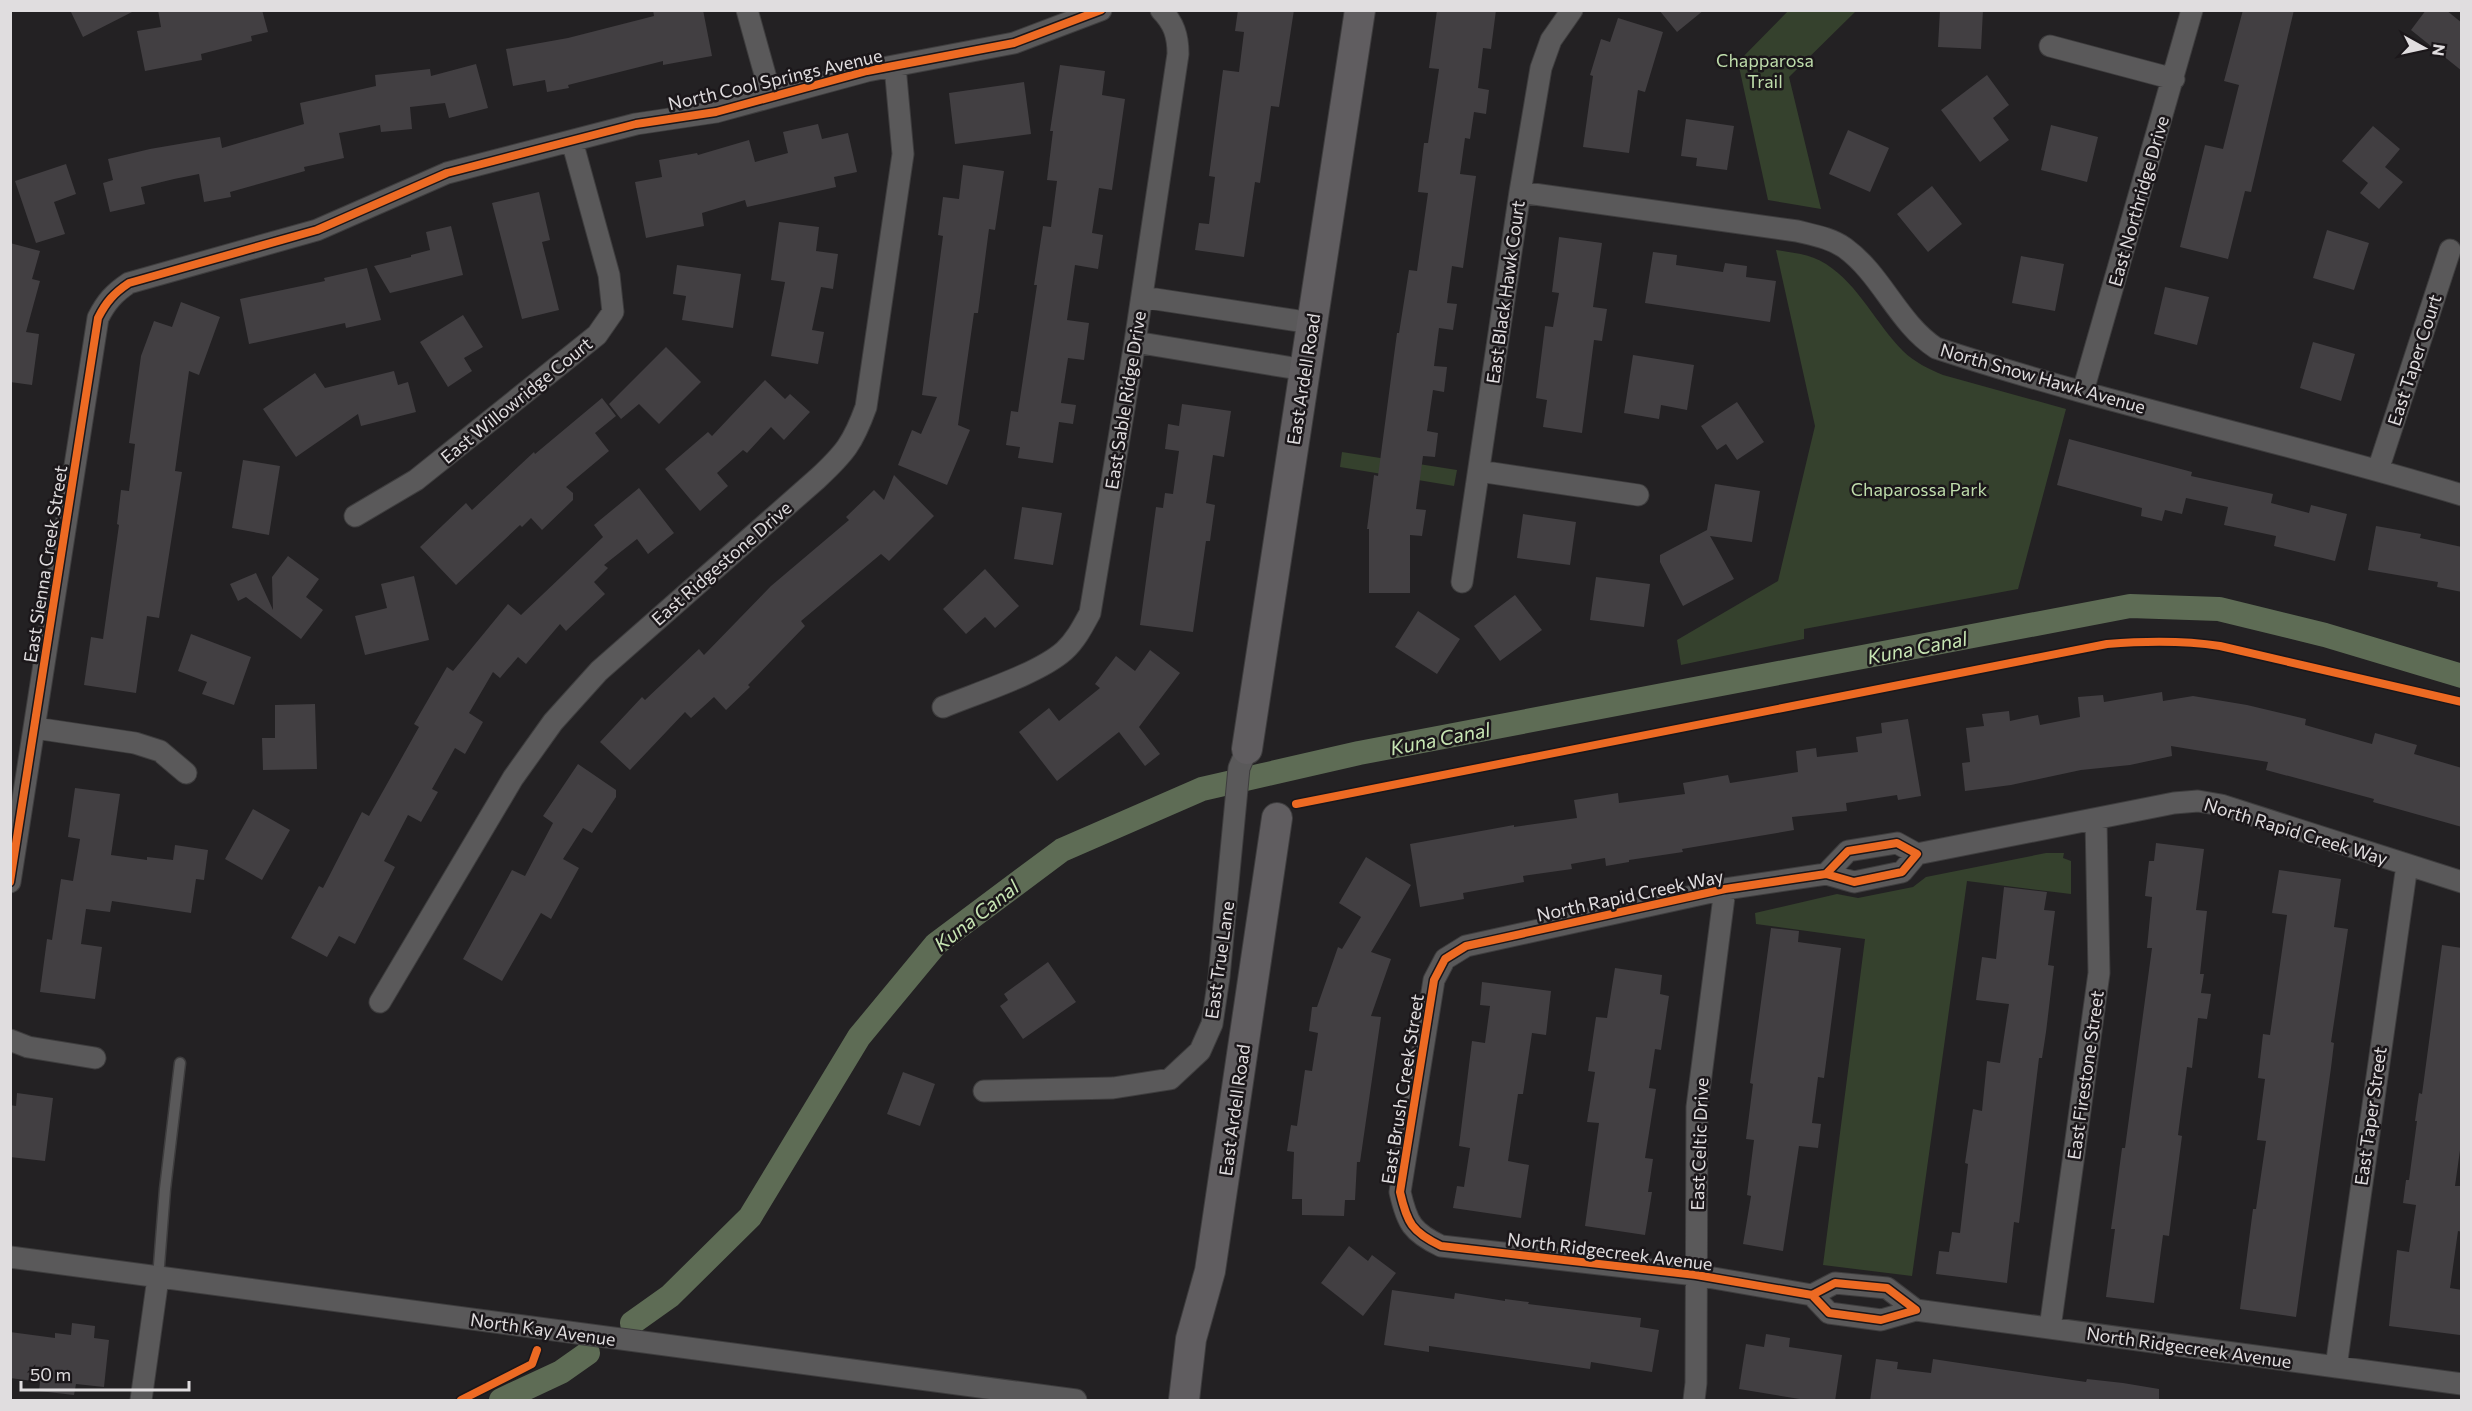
<svg xmlns="http://www.w3.org/2000/svg" width="2472" height="1411" viewBox="0 0 2472 1411" font-family="Commissioner,sans-serif">
<rect width="100%" height="100%" fill="#232123"/>
<path fill="#35412d" d="M1789,10l67,1 -67,66 32,132 -53,-9 -30,-138z
M1776,250c17,3 35,4 50,14 33,21 50,60 77,87 11,11 26,18 40,24l123,34 -48,180 -214,40v10l-123,26 -4,-25 101,-59 37,-155z
M1342,452l115,18 -3,16 -114,-19z
M2046,853h18l-1,5 8,3v33l-104,-13 -55,395 -89,-11 42,-326 -109,-15 -1,-11 82,-19 21,4 55,-11 13,-10z"/>
<g fill="none" stroke-linecap="round" stroke-linejoin="round">
<path stroke="#5e6c55" stroke-width="24" d="M632,1323l38,-27 80,-79 109,-180 77,-93 126,-94 140,-61 157,-36 771,-147 89,3 106,26 137,41
M501,1400l60,-28 27,-19"/>
</g>
<path fill="#423f42" d="M70,10h66l-53,27z
M158,10h104l6,22 -17,4 1,5 -51,13 1,6 -57,11 -8,-40 24,-4z
M653,10h50l9,46 -49,9v-4l-95,24 1,3 -22,4 -2,-12 -32,6 -7,-37 62,-11 86,-22z
M1238,10h56l-15,97 -8,-1 -11,77 -5,-1 -11,75 -49,-7 4,-27 10,1 6,-47 -6,-1 14,-106 16,2 5,-40 -9,-1z
M1437,10h59l-5,39 -8,-1 -5,40 11,2 -3,24 -12,-2 -4,27 -5,-1 -5,36 16,2 -13,92 -11,-2 -5,37 10,1 -4,26 -14,-2 -5,38 13,1 -3,25 -11,-2 -6,41 11,2 -3,24 -12,-1 -7,53 10,1 -4,26 -12,-1v58h-41v-64h-2l7,-54 4,1 19,-143h2l10,-63 8,1 11,-78 -10,-1 6,-49h4l11,-74 -10,-1z
M1659,10h45l-27,22z
M1940,10h43l-2,39 -43,-2z
M2243,10h51l-43,182 -6,-1 -17,68 -48,-12 25,-102 18,4 16,-64 -15,-4z
M2426,10h20l16,13v48l-51,-41z
M1618,18l45,14 -18,60 -7,-2 -9,63 -46,-6 10,-71 -3,-1 11,-36 9,3z
M476,64l12,44 -39,10 -4,-15 -35,4 2,22 -31,3 -1,-7 -41,8 5,25 -40,9 1,4 -75,21 1,5 -27,5 -5,-28 -25,5 -33,8 4,17 -35,8 -7,-29 10,-3 -5,-21 42,-10 70,-12 2,11 82,-24 -4,-21 76,-17 -1,-11 55,-6 1,7z
M1060,65l45,6 -3,24 23,4 -13,91 -13,-2 -7,45 11,2 -5,34 -23,-4 -8,55 22,3 -5,37 -16,-2 -7,45 15,2 -3,19 -14,-2 -6,41 -35,-5 2,-11 -14,-2 5,-34 7,1 19,-127h-3l9,-59 8,1 6,-46 -10,-1 6,-49h-3z
M1987,75l22,30 -16,13 16,22 -29,22 -39,-52z
M1024,82l7,52 -76,10 -6,-51z
M1686,119l48,7 -7,44 -31,-4 1,-8 -16,-2z
M818,124l4,15 26,-6 9,39 -23,5 2,10 -89,20 -2,-7 -43,13 2,13 -58,12 -11,-56 27,-5 -3,-17 38,-7 1,2 51,-15 6,22 33,-9 -5,-21z
M2051,125l47,12 -11,45 -46,-12z
M2373,126l27,23 -15,18 18,15 -24,27 -19,-16 8,-10 -26,-22z
M1848,130l41,18 -19,44 -41,-18z
M66,164l10,30 -22,8 11,32 -29,9 -21,-62z
M963,165l41,6 -9,59 -6,-1 -11,84h-4l-16,112 12,5 -23,55 -49,-20 14,-35 9,4 16,-37 -15,-2 21,-159 -5,-1 5,-38 16,2z
M1932,186l30,38 -34,28 -31,-38z
M539,192l11,48 -8,2 17,68 -37,9 -30,-116z
M779,222l40,5 -3,24 22,3 -5,35 -12,-2 -9,43 12,2 -6,32 -47,-8 14,-74 -14,-2z
M451,226l12,49 -73,18 -16,-27 37,-9v-2l19,-5 -4,-18z
M2327,230l42,13 -15,47 -41,-12z
M1559,237l43,6 -9,64 14,2 -5,32 -8,-1 -12,93 -39,-6 4,-27 -11,-2 9,-72 8,1 6,-34 -7,-1z
M10,243l30,8 -8,28 8,2 -14,51 13,2 -7,51 -22,-3z
M1653,252l24,3 -1,10 47,7 2,-9 22,3 -1,11 30,4 -6,41 -125,-19z
M2021,256l43,8 -9,47 -43,-8z
M677,265l64,9 -8,54 -51,-8 4,-24 -13,-2z
M367,268l14,52 -35,8 -1,-5 -96,21 -9,-45 85,-18 -1,-3z
M2165,287l44,10 -12,48 -43,-11z
M181,302l39,15 -21,58 -10,-4 -14,100 7,1 -23,146 -12,-2 -11,77 -52,-8 7,-48 12,2 16,-114 -2,-1 4,-34 8,1 6,-47 -6,-1 12,-87 13,-35 18,6z
M463,315l20,32 -19,11 8,13 -24,16 -28,-45z
M2313,342l42,12 -14,47 -41,-13z
M666,347l35,35 -42,42 -20,-20 -18,15 -12,-15z
M1633,355l61,10 -7,45 -26,-5 -2,14 -35,-6z
M394,371l4,14 10,-3 8,30 -55,14 -3,-12 -62,43 -33,-48 52,-36 10,15z
M765,380l20,19 5,-5 20,18 -26,28 -13,-13 -24,26 -4,-3 -26,23 11,13 -28,25 -35,-42 43,-37 4,4z
M602,398l14,18 -21,17 14,18 -43,36 7,6v7l-31,30 -11,-12 -9,9 -2,-2 -64,60 -36,-38 46,-44 6,7 62,-58 1,2z
M1737,402l27,40 -27,18 -11,-16 -9,6 -16,-24z
M1182,404l49,7 -7,46 -11,-2 -7,48 9,2 -5,36h-4l-13,91 -53,-7 16,-118 7,1 2,-15 8,1 6,-43 -14,-2 3,-25 11,2z
M2069,439l123,33 -1,4 82,18 -2,9 38,10 2,-8 36,9 -12,47 -61,-15 2,-10 -52,-11 4,-18 -42,-9 -4,16 -17,-4 -3,11 -21,-5 1,-8 -85,-23z
M243,460l37,6 -11,69 -37,-7z
M894,475l40,41 -45,45 -8,-7 -80,67 4,5 -57,59 2,2 -24,23 -12,-13 -23,21 -6,-6 -55,58 -30,-28 42,-45 3,3 54,-51 5,6 67,-69 78,-66 -3,-3 28,-27 10,10z
M1715,484l45,7 -8,51 -42,-6 24,43 -51,27 -23,-44v-7l47,-25z
M639,488l35,45 -26,21 -11,-15 -33,26 4,3 -14,14 11,12 -39,37 -6,-7 -34,40 -8,-7 -18,21 -7,-6 -24,41 14,9 -18,32 -10,-6 -23,41 6,3 -17,30 -13,-7 -24,46 11,6 -40,77 -16,-8 -12,21 -36,-19 28,-52 4,2 39,-76 7,4 50,-89 -5,-3 33,-57 6,4 55,-67 13,11 82,-78 -9,-12z
M1022,507l40,6 -9,52 -39,-6z
M1523,514l53,8 -6,43 -53,-7z
M2376,526l45,8 -1,4 42,9v45l-25,-5 1,-5 -70,-12z
M288,556l31,23 -13,18 17,13 -22,29 -55,-42 -8,4 -8,-17 26,-11 17,37 -1,-33z
M985,569l34,37 -24,22 -10,-11 -19,17 -23,-25z
M414,576l15,64 -64,15 -10,-39 32,-8 -6,-24z
M1596,577l54,7 -6,43 -54,-7z
M1515,595l27,35 -42,31 -26,-35z
M1418,611l42,28 -23,35 -42,-27z
M191,634l60,23 -17,48 -32,-11 5,-12 -29,-11z
M1150,650l30,23 -41,54 21,27 -15,12 -26,-34 -62,49 -38,-49 30,-24 10,13 41,-33 -5,-4 21,-28 19,15z
M2162,692l1,9 30,-5 54,9 59,14 -1,6 67,19 3,-11 42,12 -3,9 48,14v59l-89,-25 1,-3 -108,-29 2,-8 -97,-16 1,10 -42,9 -49,5 -70,15 -46,6 -3,-28 8,-1 -4,-34 18,-2 -2,-12 27,-3 1,10 28,-6 2,10 40,-8 -2,-20 25,-2 1,7z
M315,704l2,65 -54,1 -1,-32h13v-33z
M1908,719l13,77 -23,4 -1,-5 -51,8 1,8 -55,6 2,13 -112,19 1,3 -54,8v2l-23,4 -1,-8 -34,6 1,5 -49,7 1,6 -61,11 1,6 -44,8 -10,-63 104,-19v2l63,-9 -3,-18 44,-7 1,10 66,-9 -2,-11 45,-8 2,8 68,-11 -2,-21 20,-3 1,9 41,-5 -2,-15 26,-4 -1,-10z
M578,764l38,26v7l-24,36 -9,-5 -20,31 16,9 -28,51 -10,-6 -39,68 -39,-22 49,-89 13,6 28,-53 -10,-7z
M75,788l45,6 -9,61 36,5v-3l26,3 2,-15 33,5 -4,30 -8,-1 -5,34 -79,-12 -2,11 -24,-3 -5,35 21,3 -7,52 -55,-7 7,-53 5,1 9,-61 12,2 7,-42 -12,-2z
M253,809l37,21 -28,50 -37,-21z
M2156,843l48,6 -8,61 11,1 -7,63h4l-3,19 10,1 -4,25 -9,-1 -6,50 -5,-1 -9,68 4,1 -13,100 -6,-1 -9,68 -48,-6 9,-68h-4l4,-28 7,-53h3l27,-200h-5l5,-51 -7,-1 4,-35h5z
M1366,857l45,28 -40,67 20,7 -20,57 10,1 -21,145h-3l-2,38h-10l-1,16 -42,-1v-16h-10l2,-47 -7,-1 4,-26 6,1 8,-56 7,1 6,-38 -9,-2 3,-24h5l21,-60 4,2 19,-32 -22,-14z
M2279,870l62,9 -7,48 14,2 -17,113 3,1 -3,25 -35,249 -56,-8 13,-100h3l10,-68 -9,-1 8,-61 -7,-1 5,-44 7,1 17,-120 -15,-2z
M2004,887l43,5 -3,18 11,1 -7,54 6,1 -8,66 -4,26h-3l-20,165 -5,-1 -7,61 -71,-9 3,-23 10,1 3,-20 8,1 8,-69 -3,-1 8,-54 9,2 5,-50 13,2 9,-59 -33,-4 6,-43 14,2z
M1771,928l28,3 -1,11 43,6 -17,130 -6,-1 -6,46 9,1 -3,24 -19,-2 -16,105 -40,-7 8,-48 -4,-1 7,-55 -8,-1 7,-55 -3,-1z
M2442,945l20,3v188l-7,50h7v46l-4,-1 -8,57 12,2 -2,45 -71,-9 8,-76 12,2 7,-47 -13,-2 3,-23h3l8,-59h-2l4,-28 3,1z
M1048,962l28,40 -53,37 -23,-33 8,-6 -4,-6z
M1615,968l47,7 -2,19 9,2 -8,54 -6,-1 -6,39 7,1 -11,69 8,1 -5,33h4l-7,43 -60,-9 14,-103 -12,-1 8,-50 -7,-1 8,-54 11,1z
M1482,982l69,9 -5,44 -14,-2 -9,61h-5l-10,67 21,4 -8,53 -68,-10 4,-22 7,1 6,-39 -11,-2 13,-105 13,2 5,-37 -10,-1z
M903,1072l32,12 -15,42 -33,-12z
M17,1093l36,5 -8,63 -35,-4v-52l6,1z
M1349,1246l19,15 4,-6 24,18 -33,43 -42,-33z
M1392,1290l62,9 1,-6 50,8v-2l24,3 -1,2 113,14 -1,9 19,3 -7,42 -61,-10 -1,7 -161,-23v6l-45,-7z
M72,1323l23,3 -1,12 15,2 -5,47 -28,-3 -2,11 -35,-4 1,-9 -30,-4v-46l45,6v-5l16,2z
M1766,1334l24,4 -1,9 53,8 -7,46h-23l-73,-12 7,-45 18,3z
M1876,1359l22,3 -1,7 34,4 2,-14 153,23 1,-3 36,4 36,6v12h-289z"/>
<g fill="none" stroke-linecap="round" stroke-linejoin="round">
<defs>
<path id="lane" d="M158,1278l7,-89 15,-126"/>
<path id="street" d="M747,10l24,86
M2050,46l124,33
M1520,192l277,39c16,4 34,7 48,17 37,27 53,75 91,100 173,57 352,94 526,147
M1142,297l170,26
M1135,342l170,28
M2083,391l109,-381
M2378,470l72,-220
M1479,471l159,24
M355,516l61,-36 181,-145 16,-23 -4,-37 -37,-134
M1462,582l58,-390 21,-124 10,-28 21,-30
M943,707c34,-14 95,-33 121,-56 12,-11 19,-25 26,-38l45,-271 43,-288c0,-18 -4,-31 -17,-44
M35,728l100,15 25,8 26,22
M1917,854l257,-51 24,-2 23,4 241,77
M10,882l88,-564c8,-16 16,-25 31,-35l188,-53 130,-57 189,-49 80,-12 151,-41 147,-28 87,-33
M380,1002l133,-224 40,-56 46,-51 218,-192c28,-26 36,-36 49,-72l37,-253 -8,-88
M10,1040l18,7 67,11
M984,1091l129,-3 57,-9 30,-28 12,-27 7,-47 20,-209 8,-19
M10,1257l1066,143
M1812,1295l17,18 52,7 35,-10 -29,-22 -52,-5 -23,12 -116,-20 -255,-29c-29,-14 -34,-23 -41,-54l34,-212 11,-21 21,-13 259,-57 101,-15 28,8 48,-10 15,-18 -20,-11 -49,8 -22,23
M1916,1310l546,74
M2050,1328l49,-355 -3,-153
M2336,1367l71,-502
M141,1400l17,-122
M1694,1400l2,-17 1,-276 28,-218"/>
<path id="secondary" d="M1247,749l113,-739
M1184,1400l7,-61 19,-68 67,-453"/>
</defs>
<use href="#lane" stroke="#3e3d3e" stroke-width="13"/>
<use href="#street" stroke="#3e3d3e" stroke-width="23"/>
<use href="#secondary" stroke="#3e3d3e" stroke-width="32"/>
<use href="#lane" stroke="#5a595a" stroke-width="10"/>
<use href="#street" stroke="#5a595a" stroke-width="21"/>
<use href="#secondary" stroke="#605d60" stroke-width="30"/>
<defs>
<path id="cycleway" d="M1296,804l811,-160c38,-3 74,-4 113,2l242,56
M10,882l88,-564c8,-16 16,-25 31,-35l188,-53 130,-57 189,-49 80,-12 151,-41 147,-28 87,-33
M1812,1295l17,18 52,7 35,-10 -29,-22 -52,-5 -23,12 -116,-20 -255,-29c-29,-14 -34,-23 -41,-54l34,-212 11,-21 21,-13 259,-57 101,-15 28,8 48,-10 15,-18 -20,-11 -49,8 -22,23
M461,1400l71,-36 5,-14"/>
</defs>
<use href="#cycleway" stroke="#1b171a" stroke-width="11"/>
<use href="#cycleway" stroke="#ed6a23" stroke-width="8"/>
</g>
<g text-anchor="middle" dominant-baseline="central" stroke-width="5" stroke-linejoin="round" paint-order="stroke">
<g font-size="18" fill="#bedcab" stroke="#1b171a">
<text x="1765" y="60">Chapparosa<tspan x="1765" dy="21">Trail</tspan></text>
<text x="1919" y="489">Chaparossa Park</text>
</g>
<g font-size="18" fill="#e0dddf" stroke="#1b171a">
<text transform="translate(775 79) rotate(-13)">North Cool Springs Avenue</text>
<text transform="translate(2138 201) rotate(-74)">East Northridge Drive</text>
<text transform="translate(1505 292) rotate(-82)">East Black Hawk Court</text>
<text transform="translate(2414 360) rotate(-72)">East Taper Court</text>
<text transform="translate(2043 378) rotate(16)">North Snow Hawk Avenue</text>
<text transform="translate(1303 379) rotate(-81)">East Ardell Road</text>
<text transform="translate(516 400) rotate(-39)">East Willowridge Court</text>
<text transform="translate(1125 400) rotate(-81)">East Sable Ridge Drive</text>
<text transform="translate(721 563) rotate(-41)">East Ridgestone Drive</text>
<text transform="translate(45 564) rotate(-81)">East Sienna Creek Street</text>
<text transform="translate(2296 831) rotate(17)">North Rapid Creek Way</text>
<text transform="translate(1630 895) rotate(-12)">North Rapid Creek Way</text>
<text transform="translate(1219 960) rotate(-82)">East True Lane</text>
<text transform="translate(2085 1075) rotate(-82)">East Firestone Street</text>
<text transform="translate(1402 1089) rotate(-81)">East Brush Creek Street</text>
<text transform="translate(1234 1110) rotate(-82)">East Ardell Road</text>
<text transform="translate(2370 1116) rotate(-82)">East Taper Street</text>
<text transform="translate(1699 1144) rotate(-88)">East Celtic Drive</text>
<text transform="translate(1610 1251) rotate(7)">North Ridgecreek Avenue</text>
<text transform="translate(543 1329) rotate(8)">North Kay Avenue</text>
<text transform="translate(2189 1347) rotate(8)">North Ridgecreek Avenue</text>
</g>
<g font-size="20" font-style="italic" fill="#c7e5b3" stroke="#1b171a">
<text transform="translate(1917 647) rotate(-11)">Kuna Canal</text>
<text transform="translate(1440 738) rotate(-11)">Kuna Canal</text>
<text transform="translate(976 915) rotate(-38)">Kuna Canal</text>
</g>
</g>
<rect width="2472" height="1411" fill="none" stroke="#e0dddf" stroke-width="24"/>
<g transform="translate(2424 48) rotate(98)" stroke="#1b171a" stroke-width="4.5" paint-order="stroke">
<path d="M0-4.5L10 22L0 15L-10 22Z" fill="#e0dddf"/>
<text y="-9" font-size="16" font-weight="bold" text-anchor="middle" fill="#e0dddf">N</text>
</g>
<path d="M21 1381v9h168v-9" fill="none" stroke="#e0dddf" stroke-width="3"/>
<text x="30" y="1381" font-size="18" fill="#e0dddf" stroke="#1b171a" stroke-width="4.5" paint-order="stroke">50 m</text>
</svg>
